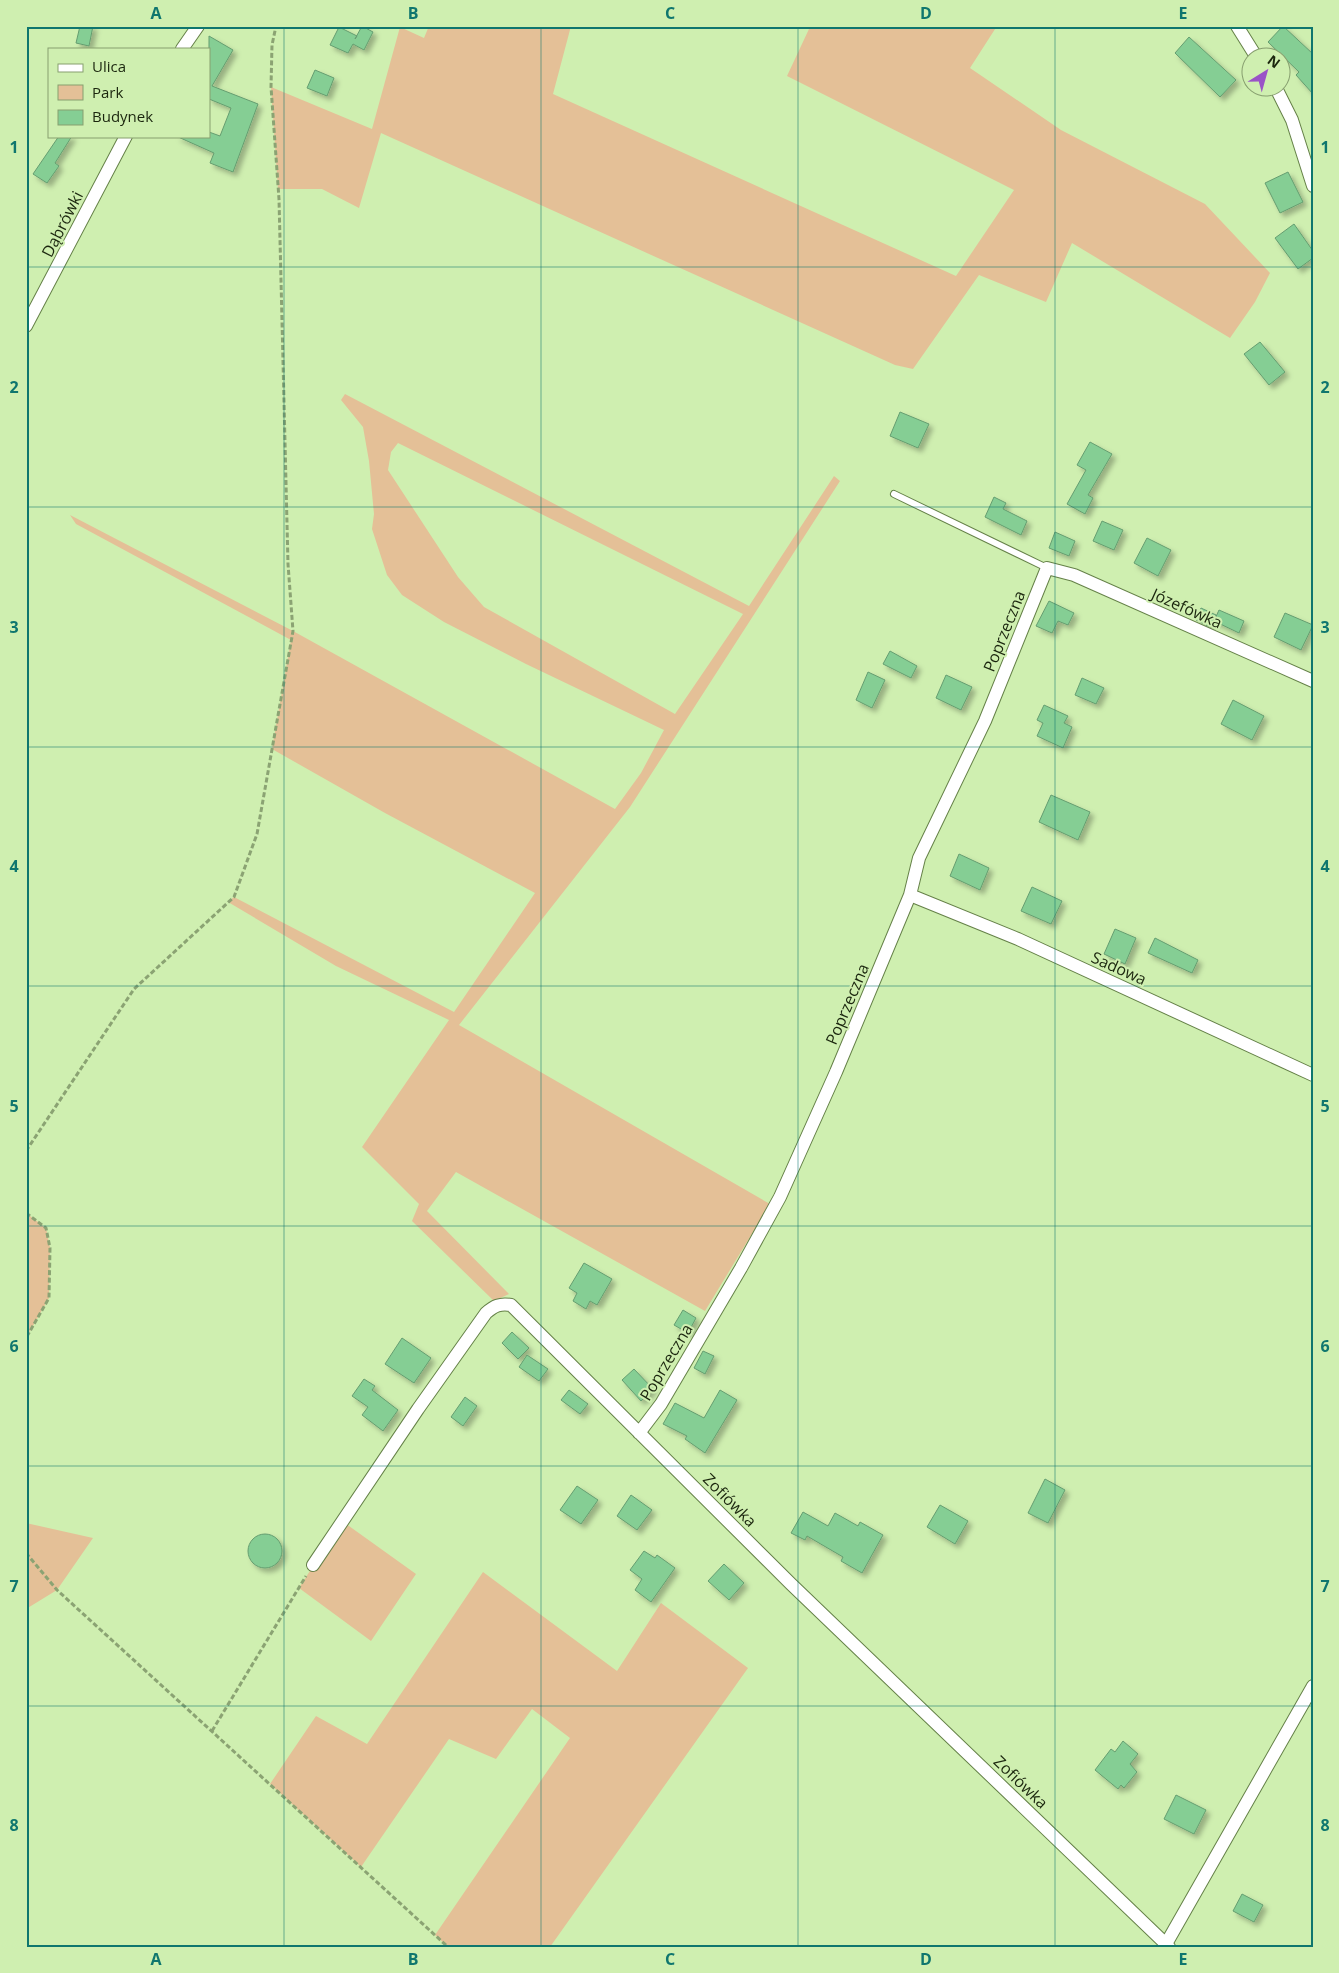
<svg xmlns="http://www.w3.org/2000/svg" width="1339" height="1973" viewBox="0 0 1339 1973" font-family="'Open Sans',sans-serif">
<defs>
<filter id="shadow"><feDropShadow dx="4" dy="4" stdDeviation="2.5" flood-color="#0004"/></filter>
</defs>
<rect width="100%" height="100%" fill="#cfefb0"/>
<path fill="#e4c097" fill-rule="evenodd" d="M429,26h142l-18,68 403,182 58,-86 -227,-114 22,-47 -5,-3h193l-27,42 91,62 144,74 65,69 -15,29 -25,36 -158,-95 -26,59 -67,-27 -66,94 -18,-4 -514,-232 -22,75 -37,-19h-44l-7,-102 101,42 28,-102 24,11z
M345,394l404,212 85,-130 6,5 -210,326 -171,218 311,179 -65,107 -249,-139 -29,39 82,83 -15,7 -82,-80 7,-17 -57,-57 87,-127 -113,-54 -108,-64 6,-5 220,115 81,-119 -150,-80 -113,-64 19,-109 -215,-116 -6,-9 223,116 322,178 26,-36 23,-43 -138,-66 -82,-42 -42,-27 -15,-20 -15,-46 2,-15 -5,-53 -6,-34 -22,-27zM398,443l345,171 -68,100 -191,-107 -26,-30 -70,-107 3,-18z
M26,1213l20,15 4,20 -1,50 -23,40z
M342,1521l74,53 -45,67 -72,-53z
M26,1523l67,15 -36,52 -31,19z
M483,1572l134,99 44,-68 87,65 -198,279h-102l-13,-12 135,-197 -38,-29 -36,50 -47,-20 -88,128 -91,-83 46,-68 51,28z"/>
<path fill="#85ce94" stroke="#659d70" filter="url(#shadow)" d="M80,26h13l-4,20 -13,-3z
M362,26l11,6 -9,18 -11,-6 -5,9 -18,-8 9,-18 18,9 -2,3z
M1283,26l30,28v40l-17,-19 3,-3 -31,-30z
M209,36l24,14 -21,36 46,18 -25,68 -23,-9 4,-10 -38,-17h33v-4l11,4 11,-28 -22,-9z
M1189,37l47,43 -16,17 -45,-44z
M315,70l19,8 -7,18 -20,-8z
M59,136h13l-17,27 4,3 -12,17 -14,-9z
M1288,172l15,30 -23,11 -15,-30z
M1294,224l19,27v7l-15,11 -23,-31z
M1260,342l25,30 -16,13 -25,-31z
M900,412l29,12 -11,24 -28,-12z
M1090,442l22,12 -24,41 5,3 -8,16 -18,-10 19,-34 -9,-5z
M994,497l12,6 -3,6 24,12 -6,14 -36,-18z
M1102,521l21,9 -9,20 -21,-9z
M1055,532l20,9 -6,15 -20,-8z
M1147,538l24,12 -13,26 -24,-13z
M1049,601l25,12 -6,12 -10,-4 -6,12 -16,-7z
M1201,608l15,7 -6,12 -14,-7z
M1219,610l25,11 -5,12 -25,-12z
M1285,613l28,12 -12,25 -27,-13z
M890,651l27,15 -6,12 -28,-14z
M868,672l17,8 -13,28 -16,-8z
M946,675l26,12 -11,23 -25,-12z
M1082,678l22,10 -8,16 -21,-9z
M1233,700l31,16 -12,24 -31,-16z
M1044,705l24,11 -4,7 8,4 -9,21 -26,-12 6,-13 -6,-3z
M1051,795l39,17 -12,28 -39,-18z
M959,854l30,14 -9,22 -30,-14z
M1032,887l30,14 -11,23 -30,-13z
M1115,929l21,9 -11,26 -21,-10z
M1155,938l43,22 -6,13 -44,-20z
M584,1263l28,16 -15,26 -7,-4 -4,8 -13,-8 4,-8 -8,-5z
M683,1310l13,8 -8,15 -14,-8z
M512,1332l17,16 -11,11 -16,-16z
M402,1338l29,20 -17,25 -29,-19z
M703,1351l11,5 -9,18 -11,-6z
M527,1355l21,14 -9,12 -20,-14z
M634,1369l19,20 -12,12 -19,-21z
M364,1379l11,7 -3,4 26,20 -15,21 -21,-16 6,-8 -16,-11z
M569,1390l19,14 -8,10 -19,-14z
M720,1390l17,10 -32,53 -20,-14 2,-3 -24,-12 12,-21 29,15z
M465,1397l12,9 -14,20 -12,-9z
M1045,1479l20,11 -17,33 -20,-10z
M577,1486l21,14 -17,24 -21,-14z
M631,1495l21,15 -15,20 -20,-14z
M940,1505l28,16 -13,23 -28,-17z
M803,1512l25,14 7,-13 23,13 2,-4 23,13 -21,38 -21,-12 2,-4 -36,-21 -2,4 -14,-7z
M248 1551a17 17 0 1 1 34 0a17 17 0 1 1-34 0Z
M644,1551l11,7 2,-3 18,13 -24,34 -16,-12 7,-11 -12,-9z
M724,1564l20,19 -15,17 -21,-19z
M1123,1741l15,13 -8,10 7,8 -13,16 -3,-3 -3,4 -23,-19 16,-21 4,3z
M1176,1795l30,15 -12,24 -30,-15z
M1242,1894l21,11 -9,17 -21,-11z"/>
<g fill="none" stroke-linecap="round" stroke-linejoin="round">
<defs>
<path id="lane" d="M894,494l153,74"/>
<path id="street" d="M1237,26l20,32
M182,49l16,-23
M1276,88l16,32 21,66
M26,326l100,-190
M910,895l108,44 295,136
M639,1433l22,-29 80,-136 39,-71 56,-125 74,-177 9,-37 66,-137 62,-153 27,7 239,106
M313,1565l105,-156 68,-96c8,-7 14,-10 25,-8l280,279 378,363
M1166,1944l147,-258"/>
</defs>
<use href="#lane" stroke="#658148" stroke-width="8"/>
<use href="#street" stroke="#658148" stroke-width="14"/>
<path stroke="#8ba373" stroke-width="3" stroke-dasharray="5 2.5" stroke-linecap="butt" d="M26,1151l108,-162 100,-92 23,-63 36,-203 -5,-67 -9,-365 -8,-112 1,-42 4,-19
M26,1213l20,15 4,20 -1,50 -23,40
M26,1553l31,37 391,357
M212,1731l94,-155"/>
<use href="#lane" stroke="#fff" stroke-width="6"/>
<use href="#street" stroke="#fff" stroke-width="12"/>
</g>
<path fill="none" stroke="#0f766e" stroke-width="1" stroke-opacity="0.55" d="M284,26v1921M541,26v1921M798,26v1921M1055,26v1921M26,267h1287M26,507h1287M26,747h1287M26,986h1287M26,1226h1287M26,1466h1287M26,1706h1287"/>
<g text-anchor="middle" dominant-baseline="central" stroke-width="4" stroke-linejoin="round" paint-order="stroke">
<g font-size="16" fill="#1b260e" stroke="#cfefb0">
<text transform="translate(62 224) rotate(-63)">Dąbrówki</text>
<text transform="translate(1187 608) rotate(24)">Józefówka</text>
<text transform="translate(1004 631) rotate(-68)">Poprzeczna</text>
<text transform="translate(1119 968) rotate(24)">Sadowa</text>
<text transform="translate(847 1004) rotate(-67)">Poprzeczna</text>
<text transform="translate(666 1362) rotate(-59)">Poprzeczna</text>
<text transform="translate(730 1500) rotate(45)">Zofiówka</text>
<text transform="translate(1021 1782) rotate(44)">Zofiówka</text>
</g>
</g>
<rect width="1339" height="1973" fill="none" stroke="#cfefb0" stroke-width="55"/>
<rect x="48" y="48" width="162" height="90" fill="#cfefb0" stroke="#879f6f"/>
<rect x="58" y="64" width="25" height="8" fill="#ffffff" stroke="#879f6f"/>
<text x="92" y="72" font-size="15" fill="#1b260e">Ulica</text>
<rect x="58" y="85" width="25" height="15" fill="#e4c097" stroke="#879f6f"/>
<text x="92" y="98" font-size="15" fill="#1b260e">Park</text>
<rect x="58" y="110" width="25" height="15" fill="#85ce94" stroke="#879f6f"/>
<text x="92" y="122" font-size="15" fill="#1b260e">Budynek</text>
<g transform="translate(1266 72) rotate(37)"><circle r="24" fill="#cfefb0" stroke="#879f6f"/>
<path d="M0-4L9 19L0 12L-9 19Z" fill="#9a53c7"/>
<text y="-8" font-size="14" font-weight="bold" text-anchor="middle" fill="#1b260e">N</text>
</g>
<rect x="28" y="28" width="1284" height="1918" fill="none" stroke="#0f766e" stroke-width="2"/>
<g font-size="16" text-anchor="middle" font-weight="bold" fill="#0f766e">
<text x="156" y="19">A</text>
<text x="413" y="19">B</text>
<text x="670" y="19">C</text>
<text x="926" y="19">D</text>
<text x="1183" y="19">E</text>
<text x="14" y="153">1</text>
<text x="1325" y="153">1</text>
<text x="14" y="393">2</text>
<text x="1325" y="393">2</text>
<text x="14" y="633">3</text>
<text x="1325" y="633">3</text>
<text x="14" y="872">4</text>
<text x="1325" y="872">4</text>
<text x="14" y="1112">5</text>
<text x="1325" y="1112">5</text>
<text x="14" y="1352">6</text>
<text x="1325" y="1352">6</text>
<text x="14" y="1592">7</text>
<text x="1325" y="1592">7</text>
<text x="14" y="1831">8</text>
<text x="1325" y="1831">8</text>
<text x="156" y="1965">A</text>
<text x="413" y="1965">B</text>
<text x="670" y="1965">C</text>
<text x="926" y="1965">D</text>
<text x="1183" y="1965">E</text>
</g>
</svg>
